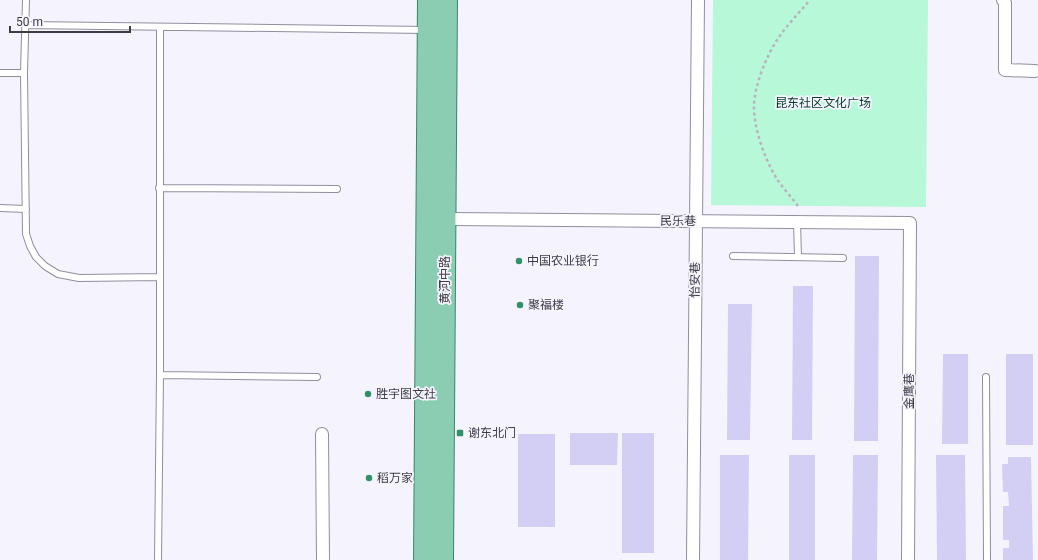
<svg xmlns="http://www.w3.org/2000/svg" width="1038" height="560" viewBox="0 0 1038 560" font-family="Roboto,'Noto Sans SC',sans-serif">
<rect width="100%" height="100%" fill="#f5f4fe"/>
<path fill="#b7f8d8" d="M713,0h215l-2,207 -215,-2z"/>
<path fill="#d3cef4" d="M855,256h24l-1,185h-24z
M793,286h20l-1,154h-20z
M728,304h24l-2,136h-23z
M943,354h25v90h-26z
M1006,354h27v91h-27z
M570,433h48l-1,32h-47z
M622,433h32v120h-32z
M518,434h37v93h-37z
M720,455h29l-1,105h-28z
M789,455h26v105h-26z
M853,455h25l-1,105h-25z
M936,455h29l1,105h-29z
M1008,457h23l2,103h-30v-12h6v-8h-6v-34h6l-1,-14h-5l-1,-28h6z"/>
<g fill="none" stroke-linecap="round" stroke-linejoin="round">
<defs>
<path id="service" d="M26,0l-2,73 2,161 4,12 6,11 9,9 13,8 21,4 80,-1
M26,25l400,5
M0,73h24
M159,188l178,1
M0,208l26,1
M797,222l1,35
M733,256l110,2
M160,375l157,2
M986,377l1,183
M158,560l2,-185v-348"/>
<path id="minor" d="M1003,0l2,3v67l30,1
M446,219l464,4 -2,337
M322,434l1,126
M693,560l5,-560"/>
<path id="primary" d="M424,560l4,-560
M443,560l4,-560"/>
</defs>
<use href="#service" stroke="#908e9e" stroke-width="8"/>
<use href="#minor" stroke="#908e9e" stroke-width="14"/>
<use href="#primary" stroke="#3c856a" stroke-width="22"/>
<path stroke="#b6b5be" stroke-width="2.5" stroke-dasharray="3 3" stroke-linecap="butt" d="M798,206c-7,-9 -15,-18 -21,-27 -12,-19 -23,-50 -23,-72 0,-21 12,-50 23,-67 9,-14 22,-27 33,-40"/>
<use href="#service" stroke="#fff" stroke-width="6"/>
<use href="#minor" stroke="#fff" stroke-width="12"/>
<use href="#primary" stroke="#8acdb2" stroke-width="20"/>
</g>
<g fill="#31916a" stroke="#f5f4fe" stroke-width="1.5">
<circle cx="519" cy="261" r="4"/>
<circle cx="520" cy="305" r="4"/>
<circle cx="368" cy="394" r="4"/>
<rect x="456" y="429" width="8" height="8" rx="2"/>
<circle cx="369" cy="478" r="4"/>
</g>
<g text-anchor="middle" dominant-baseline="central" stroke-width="3.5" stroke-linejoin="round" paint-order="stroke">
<g font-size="12" fill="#053b27" stroke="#f5f4fe">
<text x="823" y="103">昆东社区文化广场</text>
</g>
<g font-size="12" fill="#3d3c43" stroke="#f5f4fe">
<text transform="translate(678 221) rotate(1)">民乐巷</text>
<text transform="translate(445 280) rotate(-90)">黄河中路</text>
<text transform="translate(695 280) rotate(-89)">怡安巷</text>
<text transform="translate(909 391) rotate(-90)">金鹰巷</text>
</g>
<g font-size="12" fill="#3d3c43" stroke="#f5f4fe" text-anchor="start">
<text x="527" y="261">中国农业银行</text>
<text x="528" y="305">聚福楼</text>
<text x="376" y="394">胜宇图文社</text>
<text x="468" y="433">谢东北门</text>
<text x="377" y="478">稻万家</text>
</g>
</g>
<path d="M10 26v6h120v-6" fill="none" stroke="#3d3c43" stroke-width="2"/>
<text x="16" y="26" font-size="12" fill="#3d3c43" stroke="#f5f4fe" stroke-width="3" paint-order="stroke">50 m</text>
</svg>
